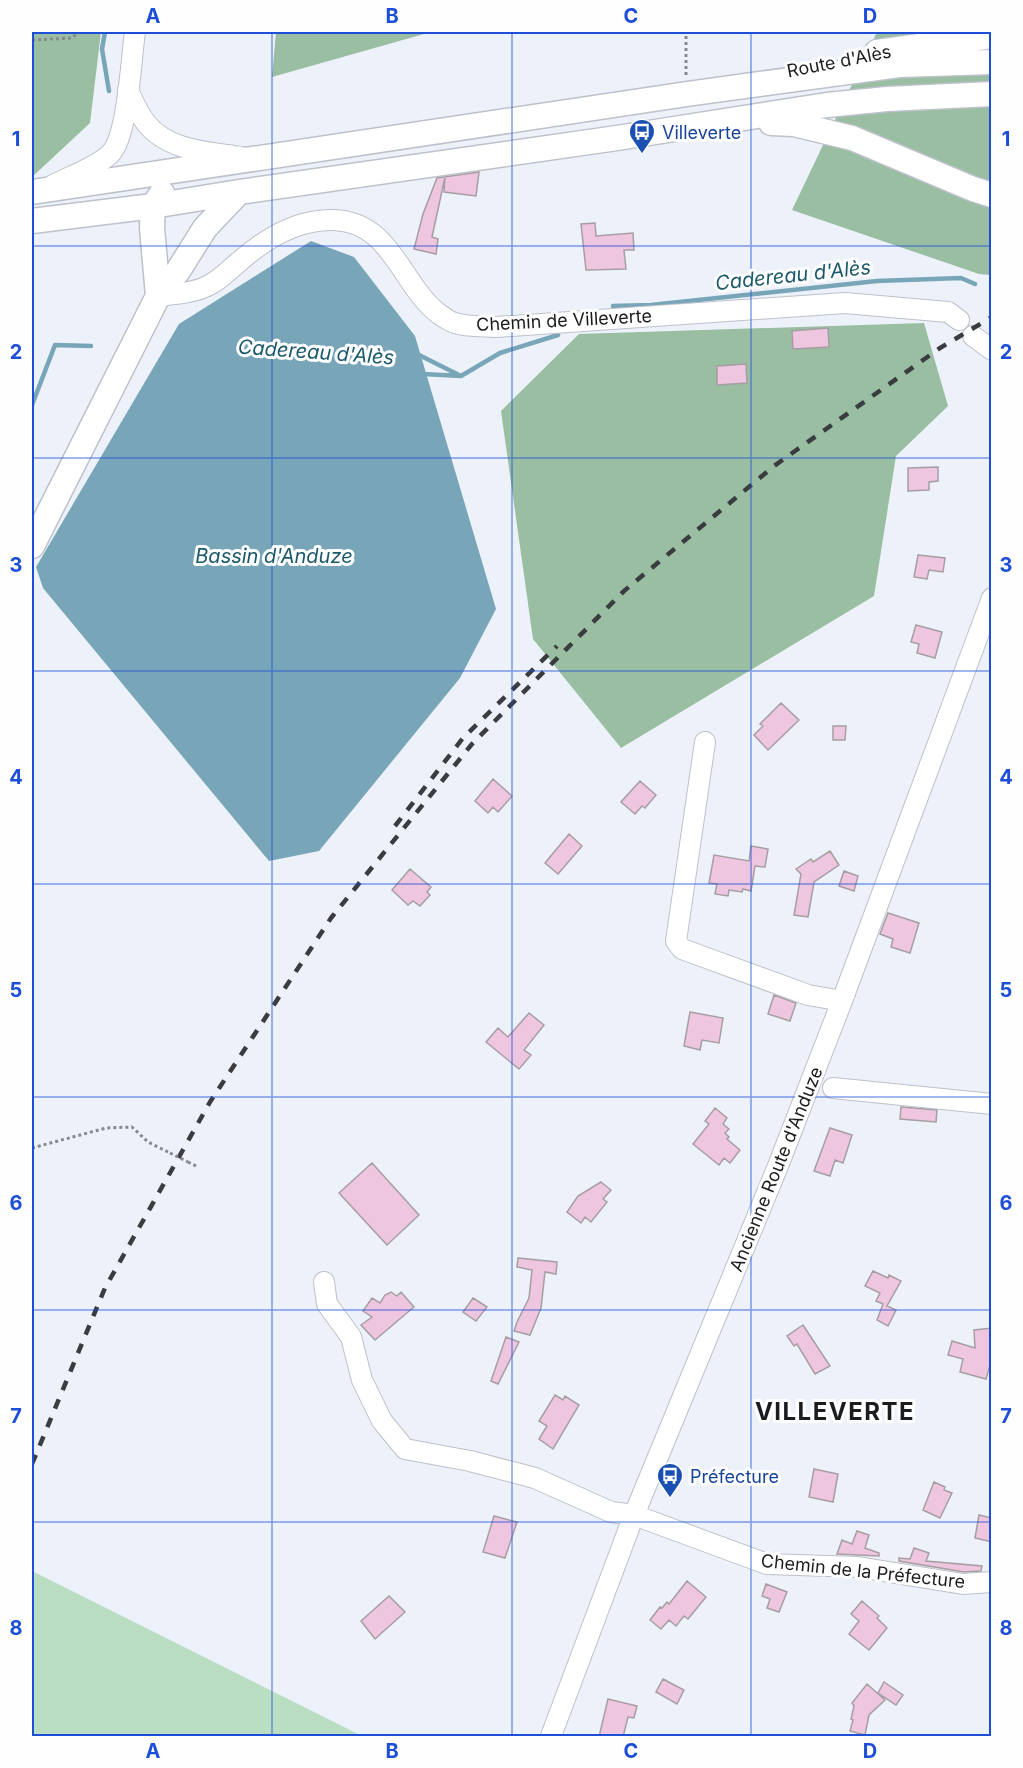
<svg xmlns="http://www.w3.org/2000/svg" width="1023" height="1768" viewBox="0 0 1023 1768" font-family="Inter,sans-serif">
<rect width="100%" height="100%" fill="#edf1fa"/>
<path fill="#b9dec1" d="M32,1571l330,165h-330z"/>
<path fill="#99bea2" d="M32,32h69l-11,91 -58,54z
M276,32h155l-159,45z
M877,32h114v243l-12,-1 -187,-64z
M924,323l24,83 -52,50 -22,140 -253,152 -88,-109 -32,-228 78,-77z"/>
<path fill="#78a6b8" d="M311,241l43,16 61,79 81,273 -36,69 -141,173 -50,10 -226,-273 -7,-21 143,-243z"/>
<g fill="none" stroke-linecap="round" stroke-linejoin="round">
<path stroke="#78a6b8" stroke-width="4.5" d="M105,32l-3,17 7,42
M613,306l38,-1 226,-24 84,-3 14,6
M415,353l44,22
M423,374l38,2 39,-23 58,-18
M32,405l23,-60 36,1"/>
</g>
<path fill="#eec6df" stroke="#a79ea3" stroke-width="1.5" d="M479,172l-3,24 -32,-4 1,-15 -13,60 6,2 -2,15 -22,-5 9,-35 14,-36z
M595,223l1,13 37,-3 1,17h-10l2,19 -40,1 -5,-46z
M828,328l1,19 -36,2 -1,-18z
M746,364l1,19 -30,2v-19z
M938,467v14l-9,1v8l-21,1v-23z
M918,555l27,3 -2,14 -14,-2 -2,9 -13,-2z
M916,625l26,7 -7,26 -18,-5 2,-9 -8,-2z
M781,703l18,17 -31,30 -14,-15 9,-9 -3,-2z
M833,726h13l-1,14h-12z
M493,779l19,17 -14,16 -5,-5 -5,6 -13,-12z
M640,781l16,14 -11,13 -3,-2 -7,8 -14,-12z
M569,834l13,12 -24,28 -13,-11z
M751,846l17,3 -3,18 -10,-1 -4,25 -8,-2 -1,3 -13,-2 -1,6 -13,-2 2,-10 -8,-1 5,-28 35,6z
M830,851l9,14 -25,17 -6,35 -14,-2 7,-41 -5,-5 15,-10 2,3z
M410,869l21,18 -4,5 3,3 -10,11 -7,-5 -5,4 -16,-15z
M844,871l14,5 -4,15 -15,-5z
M888,913l31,10 -9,30 -19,-6 2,-8 -13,-5z
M774,995l22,8 -6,18 -22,-7z
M690,1012l33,6 -4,25 -17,-3 -2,10 -16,-4z
M529,1013l15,12 -20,25 7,5 -12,14 -33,-27 12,-14 10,9z
M901,1107l36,3 -1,12 -36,-3z
M715,1108l12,10 -4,6 6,5 -4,4 4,4 -2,2 13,11 -10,13 -6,-5 -5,7 -26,-21 16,-20 -4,-3z
M830,1128l22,7 -9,28 -8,-3 -5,16 -16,-5z
M372,1163l47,52 -32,30 -48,-52z
M601,1182l10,8 -8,9 4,3 -16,20 -6,-5 -4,6 -14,-11 11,-16z
M518,1258l39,4 -1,12 -11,-2 -4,36 -11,27 -16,-4 3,-9 12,-24 3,-28 -15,-3z
M873,1271l15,7 1,-3 12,6 -14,25 9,4 -8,16 -11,-6 6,-16 -7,-3 4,-8 -15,-7z
M391,1292l6,4 4,-4 13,15 -39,33 -14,-15 11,-8 -9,-6 9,-13 8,5 5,-8z
M473,1298l14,9 -11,14 -13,-9z
M803,1325l27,41 -15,8 -18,-30 -3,2 -7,-10z
M992,1328v30l-6,21 -26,-7 3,-13 -15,-4 4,-14 23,7 -1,-18z
M506,1337l13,5 -21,42 -7,-3z
M555,1395l8,5 2,-4 14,9 -26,44 -14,-10 8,-13 -8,-5z
M814,1469l24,5 -5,28 -24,-5z
M934,1482l11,5 -1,3 8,3 -12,25 -17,-8z
M979,1515l13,3v24l-17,-4z
M494,1516l23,6 -12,36 -22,-6z
M857,1531l12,4 -4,13 14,5v3l-42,-2 5,-14 10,4z
M914,1548l15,5 -3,8 56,5 -1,5 -17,1 -65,-11v-3l11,1z
M687,1581l19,16 -18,22 -4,-3 -8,10 -7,-6 -8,9 -11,-9 10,-13 2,1 5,-6 2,2z
M766,1584l21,8 -8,20 -12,-4 3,-9 -8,-3z
M389,1596l16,16 -30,27 -14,-18z
M862,1601l17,15 -2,2 10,10 -18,22 -20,-16 10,-13 -8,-7z
M663,1679l21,11 -7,14 -21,-12z
M884,1682l19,13 -7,10 -18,-12z
M867,1684l18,16 -16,15 -4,20 -15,-4 3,-11 -2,-1 3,-13 -2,-3z
M608,1699l29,7 -3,12 -6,-1 -5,20h-24z"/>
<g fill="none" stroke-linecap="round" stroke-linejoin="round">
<defs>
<path id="minor" d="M128,90c5,11 10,23 18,33 22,28 62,29 95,34
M53,185c16,-8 45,-19 57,-31 18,-17 21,-96 25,-122
M158,296c18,-2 38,-3 53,-12 11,-6 20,-16 29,-23 26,-23 59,-42 94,-41 58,2 66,64 105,94 5,3 11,8 16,9 12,4 28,3 41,4l349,-24 103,9 11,8
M973,336l19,14
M705,742l-29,199 6,8 126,46 34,6
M833,1088l159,16
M324,1282l3,22 24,33 11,43 20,41 23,28 65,12 65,17 76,34 23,3 133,49 91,3 105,17 29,-2
M551,1736l83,-221 144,-349 64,-165 150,-403"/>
<path id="major" d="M877,52l115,-16
M771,123l23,1 58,14 121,51 19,6
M32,192l655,-98 212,-29 93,-3
M32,221l121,-15 86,-14 378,-54 210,-33 60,-6 105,-5
M158,296l-6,-68 1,-22 9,-13
M32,546l126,-250 20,-25 27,-43 34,-36"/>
</defs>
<use href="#minor" stroke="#bdc1ca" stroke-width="22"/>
<use href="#major" stroke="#bdc1ca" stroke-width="27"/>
<path stroke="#87898f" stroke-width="3" stroke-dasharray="3 3" stroke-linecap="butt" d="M32,40l40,-2 6,-6
M686,75v-43
M32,1148l74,-20 26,-1 16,15 22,11
M188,1162l8,4"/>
<use href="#minor" stroke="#fff" stroke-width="20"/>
<use href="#major" stroke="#fff" stroke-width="24"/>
<path stroke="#3a3c40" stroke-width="4.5" stroke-dasharray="10 10" stroke-linecap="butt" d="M395,826l68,-88 94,-92
M32,1464l73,-176 105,-186 121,-184 141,-174 152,-153 150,-125 166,-118 52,-31"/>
<path stroke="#87898f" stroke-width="3" stroke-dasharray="3 3" stroke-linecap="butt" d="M170,1153l18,9"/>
</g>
<path fill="none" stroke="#1d4ed8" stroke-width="1.5" stroke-opacity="0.55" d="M272,32v1704M512,32v1704M751,32v1704M32,246h960M32,458h960M32,671h960M32,884h960M32,1097h960M32,1310h960M32,1522h960"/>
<defs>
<symbol id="bus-pin" viewBox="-11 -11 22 30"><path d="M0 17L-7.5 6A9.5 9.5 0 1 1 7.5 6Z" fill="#1a4fb4" stroke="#fefefe"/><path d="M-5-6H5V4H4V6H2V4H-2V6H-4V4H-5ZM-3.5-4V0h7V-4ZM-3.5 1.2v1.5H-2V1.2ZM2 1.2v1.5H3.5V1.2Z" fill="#fff"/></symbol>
</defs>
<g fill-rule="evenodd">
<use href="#bus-pin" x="627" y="117" width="30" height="40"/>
<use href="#bus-pin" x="655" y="1461" width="30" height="40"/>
</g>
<g text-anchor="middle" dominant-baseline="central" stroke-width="6" stroke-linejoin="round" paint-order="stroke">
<g font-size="18" fill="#1b1c1f" stroke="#fefefe">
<text transform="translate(839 61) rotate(-11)">Route d'Alès</text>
<text transform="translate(564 320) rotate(-3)">Chemin de Villeverte</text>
<text transform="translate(776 1169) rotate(-68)">Ancienne Route d'Anduze</text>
<text transform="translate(863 1571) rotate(6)">Chemin de la Préfecture</text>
</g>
<g font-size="18" fill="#164399" stroke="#fefefe" text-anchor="start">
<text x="662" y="132">Villeverte</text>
<text x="690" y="1476">Préfecture</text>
</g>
<g font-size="20" font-style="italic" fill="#1a586b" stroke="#fefefe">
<text transform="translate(793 275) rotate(-6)">Cadereau d'Alès</text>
<text transform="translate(316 352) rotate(4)">Cadereau d'Alès</text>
<text x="274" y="556">Bassin d'Anduze</text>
</g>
<g font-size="24" font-weight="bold" letter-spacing="1.5" fill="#1b1c1f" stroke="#fefefe">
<text x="835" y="1411">VILLEVERTE</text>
</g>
</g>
<rect width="1023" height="1768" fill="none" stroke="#fefefe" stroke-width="66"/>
<rect x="33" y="33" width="957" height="1702" fill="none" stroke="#1d4ed8" stroke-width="2"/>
<g font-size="20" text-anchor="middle" font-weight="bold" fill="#1d4ed8">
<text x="153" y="23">A</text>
<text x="392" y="23">B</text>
<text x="631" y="23">C</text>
<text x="870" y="23">D</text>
<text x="16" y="146">1</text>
<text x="1006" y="146">1</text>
<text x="16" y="359">2</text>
<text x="1006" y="359">2</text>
<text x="16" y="572">3</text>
<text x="1006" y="572">3</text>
<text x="16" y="784">4</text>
<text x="1006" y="784">4</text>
<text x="16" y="997">5</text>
<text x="1006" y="997">5</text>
<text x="16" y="1210">6</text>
<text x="1006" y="1210">6</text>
<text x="16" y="1423">7</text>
<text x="1006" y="1423">7</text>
<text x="16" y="1635">8</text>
<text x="1006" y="1635">8</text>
<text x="153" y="1758">A</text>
<text x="392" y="1758">B</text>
<text x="631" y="1758">C</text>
<text x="870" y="1758">D</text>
</g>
</svg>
